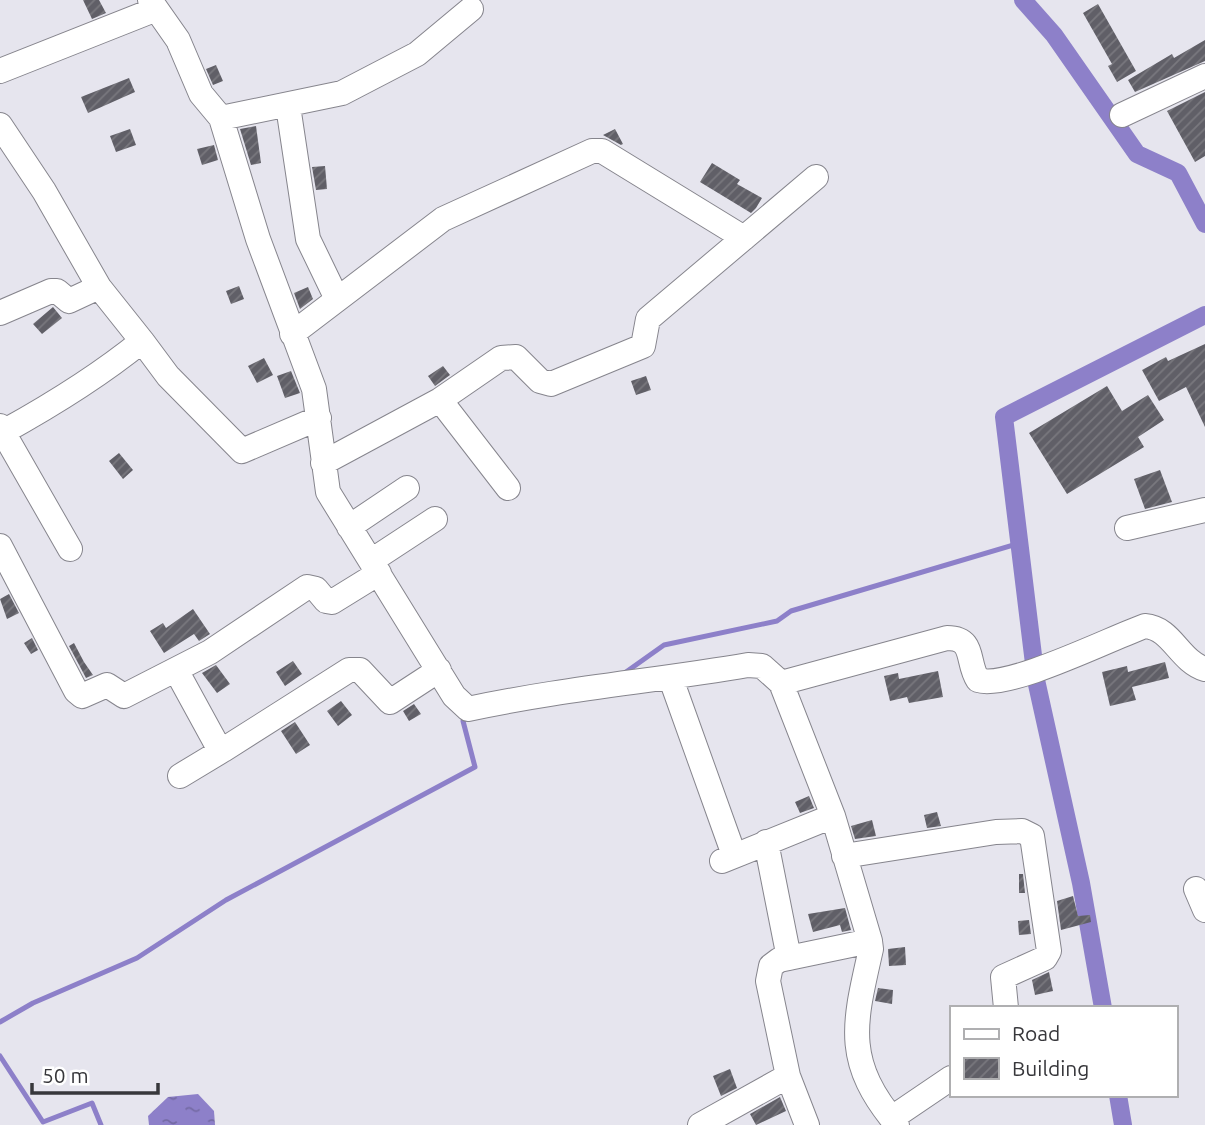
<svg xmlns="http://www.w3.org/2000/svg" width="1205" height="1125" viewBox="0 0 1205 1125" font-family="Ubuntu,sans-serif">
<defs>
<pattern id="water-ripples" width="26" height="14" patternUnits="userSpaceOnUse" patternTransform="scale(1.75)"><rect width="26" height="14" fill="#8d80c9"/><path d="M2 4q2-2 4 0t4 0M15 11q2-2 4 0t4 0" fill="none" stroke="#746aa4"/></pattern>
<pattern id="building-hatch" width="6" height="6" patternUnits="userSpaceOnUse" patternTransform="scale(1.75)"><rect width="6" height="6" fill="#605f67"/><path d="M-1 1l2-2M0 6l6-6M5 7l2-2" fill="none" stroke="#79787e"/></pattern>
</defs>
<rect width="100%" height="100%" fill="#e6e5ee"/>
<path fill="url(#water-ripples)" d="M198,1094l16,17 1,14h-66l-1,-9 20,-19z"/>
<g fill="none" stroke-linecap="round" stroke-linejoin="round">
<path stroke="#8d80c9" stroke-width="5" d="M626,672l38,-27 113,-24 14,-10 229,-68
M0,1022l33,-19 104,-45 89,-58 249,-133 -12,-46 3,-7
M0,1056l43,66 49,-19 9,22"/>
<path stroke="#8d80c9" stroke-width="18" d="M1023,0l31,35 83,119 41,19 27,51
M1103,1008l-22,-125 -45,-203 -32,-263 201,-102
M1118,1095l5,30"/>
</g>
<path fill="url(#building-hatch)" d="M83,0h16l7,13 -14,6z
M1098,4l38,67 -19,11 -9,-16 4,-2 -29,-51z
M1205,40v21l-70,31 -7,-12 44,-26 2,4z
M216,65l7,16 -10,4 -7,-16z
M129,78l6,14 -47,21 -7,-16z
M1205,92v64l-10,6 -28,-51z
M256,126l5,37 -10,2 -11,-36z
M130,129l6,16 -20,7 -6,-16z
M615,129l8,15 -2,1 -18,-10z
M214,145l4,15 -16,5 -5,-16z
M712,163l28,17 -3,4 25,14 -6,10 -5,5 -51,-31z
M325,166l2,23 -11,1 -4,-23z
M239,286l5,13 -13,5 -5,-13z
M308,287l5,12 -13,10 -6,-16z
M53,307l9,11 -20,16 -9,-10z
M1205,344v83l-19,-40 -27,14 -17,-31 24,-13 2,4z
M264,358l9,17 -16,8 -9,-17z
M443,366l7,9 -15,11 -7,-10z
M291,371l9,22 -15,5 -8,-22z
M646,376l5,14 -15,5 -5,-14z
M1107,386l15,25 26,-16 16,25 -26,17 6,10 -77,47 -38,-61z
M119,453l14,17 -10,9 -14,-18z
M1160,470l12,32 -27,7 -11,-30z
M9,594l10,19 -12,6 -7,-20z
M193,609l17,25 -11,7 -5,-7 -30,19 -14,-22 13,-8 3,5z
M32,638l6,12 -7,4 -7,-11z
M74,643l10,19 9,13 -7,3 -17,-32z
M293,661l9,13 -17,12 -9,-14z
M1165,662l4,16 -37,9 4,13 -26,6 -8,-34 25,-6 1,6z
M216,665l14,19 -13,9 -15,-20z
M938,671l5,26 -34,6 -2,-6 -17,4 -6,-25 14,-3 1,6z
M341,701l11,14 -14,11 -11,-15z
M414,704l7,10 -12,7 -6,-10z
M295,722l15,23 -14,9 -15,-23z
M809,796l5,12 -14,5 -5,-11z
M937,812l4,14 -14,2 -3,-13z
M872,820l4,16 -21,3 -4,-13z
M1019,874h4l2,19h-6z
M1073,896l5,20 12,-1 1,7 -30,8 -4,-29z
M845,908l6,22 -9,2 -2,-7 -27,7 -5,-18z
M1029,920l2,14 -12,1 -1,-14z
M905,947l1,18 -17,1 -1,-17z
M1049,972l4,19 -18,4 -3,-15z
M878,988l15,2 -1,14 -17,-3z
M730,1069l7,19 -16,8 -8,-20z
M780,1097l6,14 -30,14 -6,-11z"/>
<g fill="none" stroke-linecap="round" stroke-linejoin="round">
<defs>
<path id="minor" d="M150,0l28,40 23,54 20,24 37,121 56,150 14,103 126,204 14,13c93,-20 187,-28 280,-44l14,1 19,17 166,-45c29,0 19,24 31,42 30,10 133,-42 167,-54 27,2 34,35 60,43
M0,71l154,-61
M288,106l20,133 29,60
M1122,115l83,-39
M221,118l121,-25 75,-39 54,-45
M0,125l44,66 55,96 43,54c-43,35 -90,64 -139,91l-3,-6
M0,313l51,-22h6l12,10 30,-14
M292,334l151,-115 149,-68h10l142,87
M142,341l26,35 74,75 77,-33
M440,400l68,88
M3,432l67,117
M323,463l117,-63 61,-42 15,-1 24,24 11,3 92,-38 5,-27 168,-142
M349,527l58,-39
M1127,528l78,-18
M0,546l76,145 6,5 25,-11 17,11 86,-44 97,-65 9,2 10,12 6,1 47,-29
M371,561l64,-42
M176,670l41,75 6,5 126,-80h11l30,32 49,-32
M671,679l63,176
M781,683l52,133 37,125 -91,19 -8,6 -3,15 20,95 19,49
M180,776l43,-26
M766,842l23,116
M844,856l152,-24 26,-1 10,5 17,115 -4,7 -42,19 3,31
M722,861l111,-45
M1196,889l9,21
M870,941l1,8c-17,75 -28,112 26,176
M892,1118l59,-40
M700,1125l88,-49"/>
</defs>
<use href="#minor" stroke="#86858d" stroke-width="26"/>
<use href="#minor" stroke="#fff" stroke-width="24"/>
</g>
<rect x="950" y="1006" width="228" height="91" fill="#ffffff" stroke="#afafb1" stroke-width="2"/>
<rect x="964" y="1029" width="35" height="10" fill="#ffffff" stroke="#afafb1" stroke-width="2"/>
<text x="1012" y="1041" font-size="21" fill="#37373b">Road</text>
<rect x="964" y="1058" width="35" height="21" fill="url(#building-hatch)" stroke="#afafb1" stroke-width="2"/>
<text x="1012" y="1076" font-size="21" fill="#37373b">Building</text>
<path d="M32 1083v10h126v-10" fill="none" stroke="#37373b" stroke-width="3.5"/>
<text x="42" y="1083" font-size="21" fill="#37373b" stroke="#ffffff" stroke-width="5" paint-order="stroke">50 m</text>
</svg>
